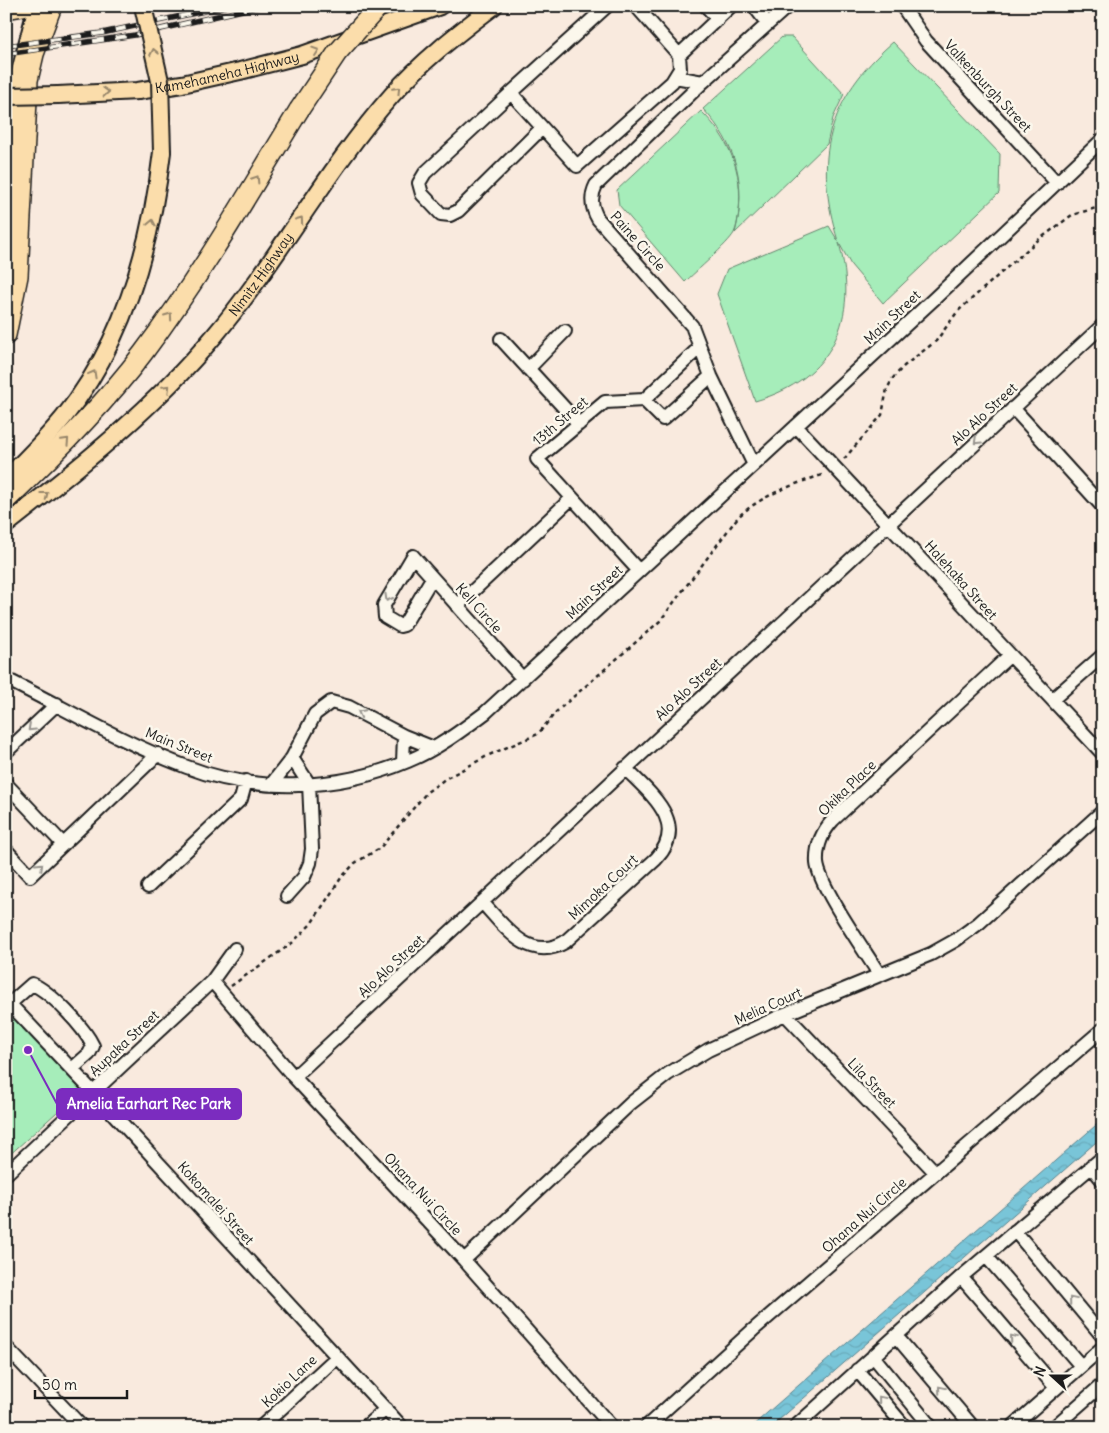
<svg xmlns="http://www.w3.org/2000/svg" width="1109" height="1433" viewBox="0 0 1109 1433" font-family="Delius,sans-serif">
<defs>
<pattern id="water-waves" width="16" height="10" patternUnits="userSpaceOnUse" patternTransform="scale(1.25)"><rect width="16" height="10" fill="#79c5d8"/><path d="M0 5q4-4 8 0t8 0" fill="none" stroke="#68a9b9"/></pattern>
</defs>
<rect width="100%" height="100%" fill="#f9eade"/>
<filter id="ink" filterUnits="userSpaceOnUse"><feTurbulence type="fractalNoise" baseFrequency=".02" numOctaves="2"/><feDisplacementMap in="SourceGraphic" scale="10" xChannelSelector="R" yChannelSelector="G"/><feConvolveMatrix kernelMatrix="1 2 1 2 8 2 1 2 1" color-interpolation-filters="sRGB"/></filter>
<g filter="url(#ink)">
<path fill="#a6edba" stroke="#61846b" d="M782,37h10l52,57 -11,24 -6,26 -92,89c12,-48 2,-88 -32,-124z
M893,42l107,112 -1,39 -116,110 -32,-38 -12,-22c21,75 -6,136 -84,158l-38,-107 10,-25 102,-43 9,15c-25,-82 -11,-142 55,-199z
M701,111c28,27 42,60 38,100 -1,7 -2,16 -5,22 -6,11 -39,39 -49,49l-66,-77 -2,-15z
M10,1011l77,74 -81,73v-143z"/>
<path fill="url(#water-waves)" stroke="#54818d" d="M1103,1119v17l-332,291h-20z"/>
<g fill="none" stroke-linecap="round" stroke-linejoin="round">
<defs>
<path id="minor" d="M607,6l-96,87 66,73 95,-84 8,-13 -1,-14 -43,-49
M706,6l12,13
M754,6l14,18
M902,6l24,35 131,142
M679,55l52,-49
M675,77l28,5
M511,93l-86,80 -6,10 3,11 19,20 9,1 8,-4 84,-83
M501,339l78,85
M528,369l37,-38
M644,400l19,19 48,-43
M1013,408l90,99
M796,426l307,328
M754,465l-43,-89 -19,-50 -94,-107c-7,-12 -8,-22 -2,-34l107,-103 85,-76
M639,571l-102,-112 68,-57 39,-2 56,-53
M432,578l-28,47 -4,1 -15,-9 -1,-12 29,-49 110,123
M457,606l115,-108
M6,679c60,30 119,65 181,88 70,27 153,23 221,-6 29,-12 53,-30 77,-48l450,-415 168,-159
M1053,699l50,-44
M6,752l51,-48
M403,762l1,-26
M6,784l57,60
M271,785l21,-27 23,-44 16,-12 18,5 55,29 30,12
M6,850l24,26 128,-122
M148,887l93,-88 5,-18
M287,896l17,-19 6,-14 2,-14 -3,-65 -17,-26
M482,902c22,24 47,61 83,40l91,-83c34,-36 -7,-66 -31,-91
M879,974c-14,-23 -60,-88 -62,-111 -1,-17 5,-31 16,-43l176,-164
M212,981l82,96 170,183 148,167
M6,1000l88,93 308,334
M6,1007l26,-23c19,8 52,43 61,62l-4,8 -17,15
M785,1014l151,159
M294,1077l809,-752
M1091,1166l12,15
M6,1174l206,-193 23,-32
M1015,1231l88,106
M986,1256l95,110
M464,1260l167,-157 37,-29 40,-24 77,-36 146,-60 25,-14 23,-17 124,-112
M961,1277l95,111
M896,1336l77,91
M6,1347l76,80
M873,1356l58,71
M857,1370l48,57
M261,1427l75,-69
M365,1427l21,-18
M646,1427l107,-97 350,-301
M795,1427l166,-150 142,-120
M1012,1427l91,-80
M1054,1427l49,-43"/>
<g id="major">
<path id="s1" d="M58,95l80,-4 44,-7 58,-13 62,-16 138,-49"/>
<path d="M6,287l4,-33 7,-171 20,-77"/>
<path d="M6,479c20,-20 40,-40 58,-62 60,-75 87,-171 98,-265"/>
<path id="s2" d="M6,525c75,-59 148,-117 209,-190 64,-76 111,-165 177,-240 29,-33 66,-62 102,-89"/>
</g>
<path id="highway" d="M6,9l17,-3
M6,335l12,-59 10,-196 6,-26 18,-48
M6,500c49,-46 97,-94 137,-147 58,-77 106,-161 156,-243"/>
</defs>
<use href="#minor" stroke="#1c1c1c" stroke-width="16"/>
<use href="#major" stroke="#1c1c1c" stroke-width="20"/>
<use href="#highway" stroke="#1c1c1c" stroke-width="22"/>
<path stroke="#1c1c1c" stroke-width="2.5" stroke-dasharray="4 4" stroke-linecap="butt" d="M844,459l38,-44 5,-26 6,-11 11,-12 32,-25 22,-30 79,-70 35,-26 31,-9
M231,986l61,-43 19,-19 30,-46 14,-15 25,-15 47,-56 18,-13 44,-24 49,-21 18,-22 104,-91 78,-104c24,-22 56,-33 87,-43"/>
<use href="#minor" stroke="#fbf7ec" stroke-width="12"/>
<use href="#major" stroke="#fbddab" stroke-width="16"/>
<use href="#highway" stroke="#fbddab" stroke-width="19"/>
<defs>
<path id="rail" d="M6,46l96,-13 126,-27
M6,54l129,-19 125,-29"/>
</defs>
<use href="#rail" stroke="#1c1c1c" stroke-width="5.5"/>
<use href="#rail" stroke="#fbf7ec" stroke-width="4" stroke-dasharray="11" stroke-linecap="butt"/>
<defs>
<path id="major-bridge" d="M143,6l17,75 2,71
M6,96l52,-1"/>
<path id="highway-bridge" d="M299,110l38,-57 42,-47"/>
</defs>
<use href="#major-bridge" stroke="#1c1c1c" stroke-width="20" stroke-linecap="butt"/>
<use href="#highway-bridge" stroke="#1c1c1c" stroke-width="22" stroke-linecap="butt"/>
<use href="#major-bridge" stroke="#fbddab" stroke-width="16"/>
<use href="#highway-bridge" stroke="#fbddab" stroke-width="19"/>
</g>
<defs><path id="oneway-chevron" d="M-2-3.5L2.5 0L-2 3.5" fill="none" stroke-width="1.6" stroke-linecap="round" stroke-linejoin="round" transform="scale(1.25)"/></defs>
<g stroke="#97866b">
<use href="#oneway-chevron" transform="translate(316 51) rotate(-19)"/>
<use href="#oneway-chevron" transform="translate(154 52) rotate(-101)"/>
<use href="#oneway-chevron" transform="translate(397 90) rotate(-46)"/>
<use href="#oneway-chevron" transform="translate(106 92) rotate(-3)"/>
<use href="#oneway-chevron" transform="translate(256 179) rotate(-58)"/>
<use href="#oneway-chevron" transform="translate(300 220) rotate(-55)"/>
<use href="#oneway-chevron" transform="translate(152 223) rotate(-79)"/>
<use href="#oneway-chevron" transform="translate(169 316) rotate(-55)"/>
<use href="#oneway-chevron" transform="translate(93 374) rotate(-61)"/>
<use href="#oneway-chevron" transform="translate(167 388) rotate(-45)"/>
<use href="#oneway-chevron" transform="translate(66 441) rotate(-47)"/>
<use href="#oneway-chevron" transform="translate(45 495) rotate(-38)"/>
</g>
<g stroke="#97948e">
<use href="#oneway-chevron" transform="translate(977 441) rotate(137)"/>
<use href="#oneway-chevron" transform="translate(388 598) rotate(120)"/>
<use href="#oneway-chevron" transform="translate(361 713) rotate(-152)"/>
<use href="#oneway-chevron" transform="translate(31 728) rotate(137)"/>
<use href="#oneway-chevron" transform="translate(40 866) rotate(-44)"/>
<use href="#oneway-chevron" transform="translate(1072 1300) rotate(-130)"/>
<use href="#oneway-chevron" transform="translate(1013 1338) rotate(-130)"/>
<use href="#oneway-chevron" transform="translate(941 1389) rotate(-130)"/>
<use href="#oneway-chevron" transform="translate(881 1399) rotate(-130)"/>
</g>
</g>
<g text-anchor="middle" dominant-baseline="central" stroke-width="5" stroke-linejoin="round" paint-order="stroke">
<g font-size="14" fill="#1c1c1c" stroke="#fbf7ec">
<text stroke="none"><textPath href="#s1" startOffset="171">Kamehameha Highway</textPath></text>
<text transform="translate(988 86) rotate(47)">Valkenburgh Street</text>
<text transform="translate(638 241) rotate(48)">Paine Circle</text>
<text stroke="none"><textPath href="#s2" startOffset="359">Nimitz Highway</textPath></text>
<text transform="translate(892 317) rotate(-43)">Main Street</text>
<text transform="translate(984 414) rotate(-43)">Alo Alo Street</text>
<text transform="translate(560 421) rotate(-40)">13th Street</text>
<text transform="translate(961 580) rotate(48)">Halehaka Street</text>
<text transform="translate(594 592) rotate(-43)">Main Street</text>
<text transform="translate(479 608) rotate(48)">Kell Circle</text>
<text transform="translate(688 689) rotate(-43)">Alo Alo Street</text>
<text transform="translate(179 745) rotate(22)">Main Street</text>
<text transform="translate(847 788) rotate(-44)">Okika Place</text>
<text transform="translate(603 887) rotate(-43)">Mimoka Court</text>
<text transform="translate(391 966) rotate(-43)">Alo Alo Street</text>
<text transform="translate(768 1006) rotate(-24)">Melia Court</text>
<text transform="translate(124 1043) rotate(-43)">Aupaka Street</text>
<text transform="translate(872 1083) rotate(46)">Lila Street</text>
<text transform="translate(423 1194) rotate(47)">Ohana Nui Circle</text>
<text transform="translate(216 1203) rotate(48)">Kokomalei Street</text>
<text transform="translate(864 1215) rotate(-41)">Ohana Nui Circle</text>
<text transform="translate(289 1381) rotate(-43)">Kokio Lane</text>
</g>
</g>
<path fill="none" stroke="#7b2cbf" stroke-width="2" d="M28 1050L57 1104"/>
<circle fill="#7b2cbf" stroke="#fbf7ec" stroke-width="2" cx="28" cy="1050" r="5"/>
<rect fill="#7b2cbf" stroke="#7b2cbf" stroke-width="2" x="57" y="1089" width="184" height="30" rx="5"/>
<g font-size="15" text-anchor="middle" font-weight="bold" fill="#fff">
<text x="149" y="1109">Amelia Earhart Rec Park</text>
</g>
<rect width="1109" height="1433" fill="none" stroke="#fbf7ec" stroke-width="25"/>
<rect x="12" y="12" width="1084" height="1408" fill="none" stroke="#1c1c1c" stroke-width="2" filter="url(#ink)"/>
<g transform="translate(1052 1376) rotate(291)" stroke="#fbf7ec" stroke-width="4" paint-order="stroke">
<path d="M0-4L9 19L0 12L-9 19Z" fill="#1c1c1c"/>
<text y="-8" font-size="14" font-weight="bold" text-anchor="middle" fill="#1c1c1c">N</text>
</g>
<path d="M35 1390v8h92v-8" fill="none" stroke="#1c1c1c" stroke-width="2.5"/>
<text x="42" y="1390" font-size="15" fill="#1c1c1c" stroke="#fbf7ec" stroke-width="4" paint-order="stroke">50 m</text>
</svg>
